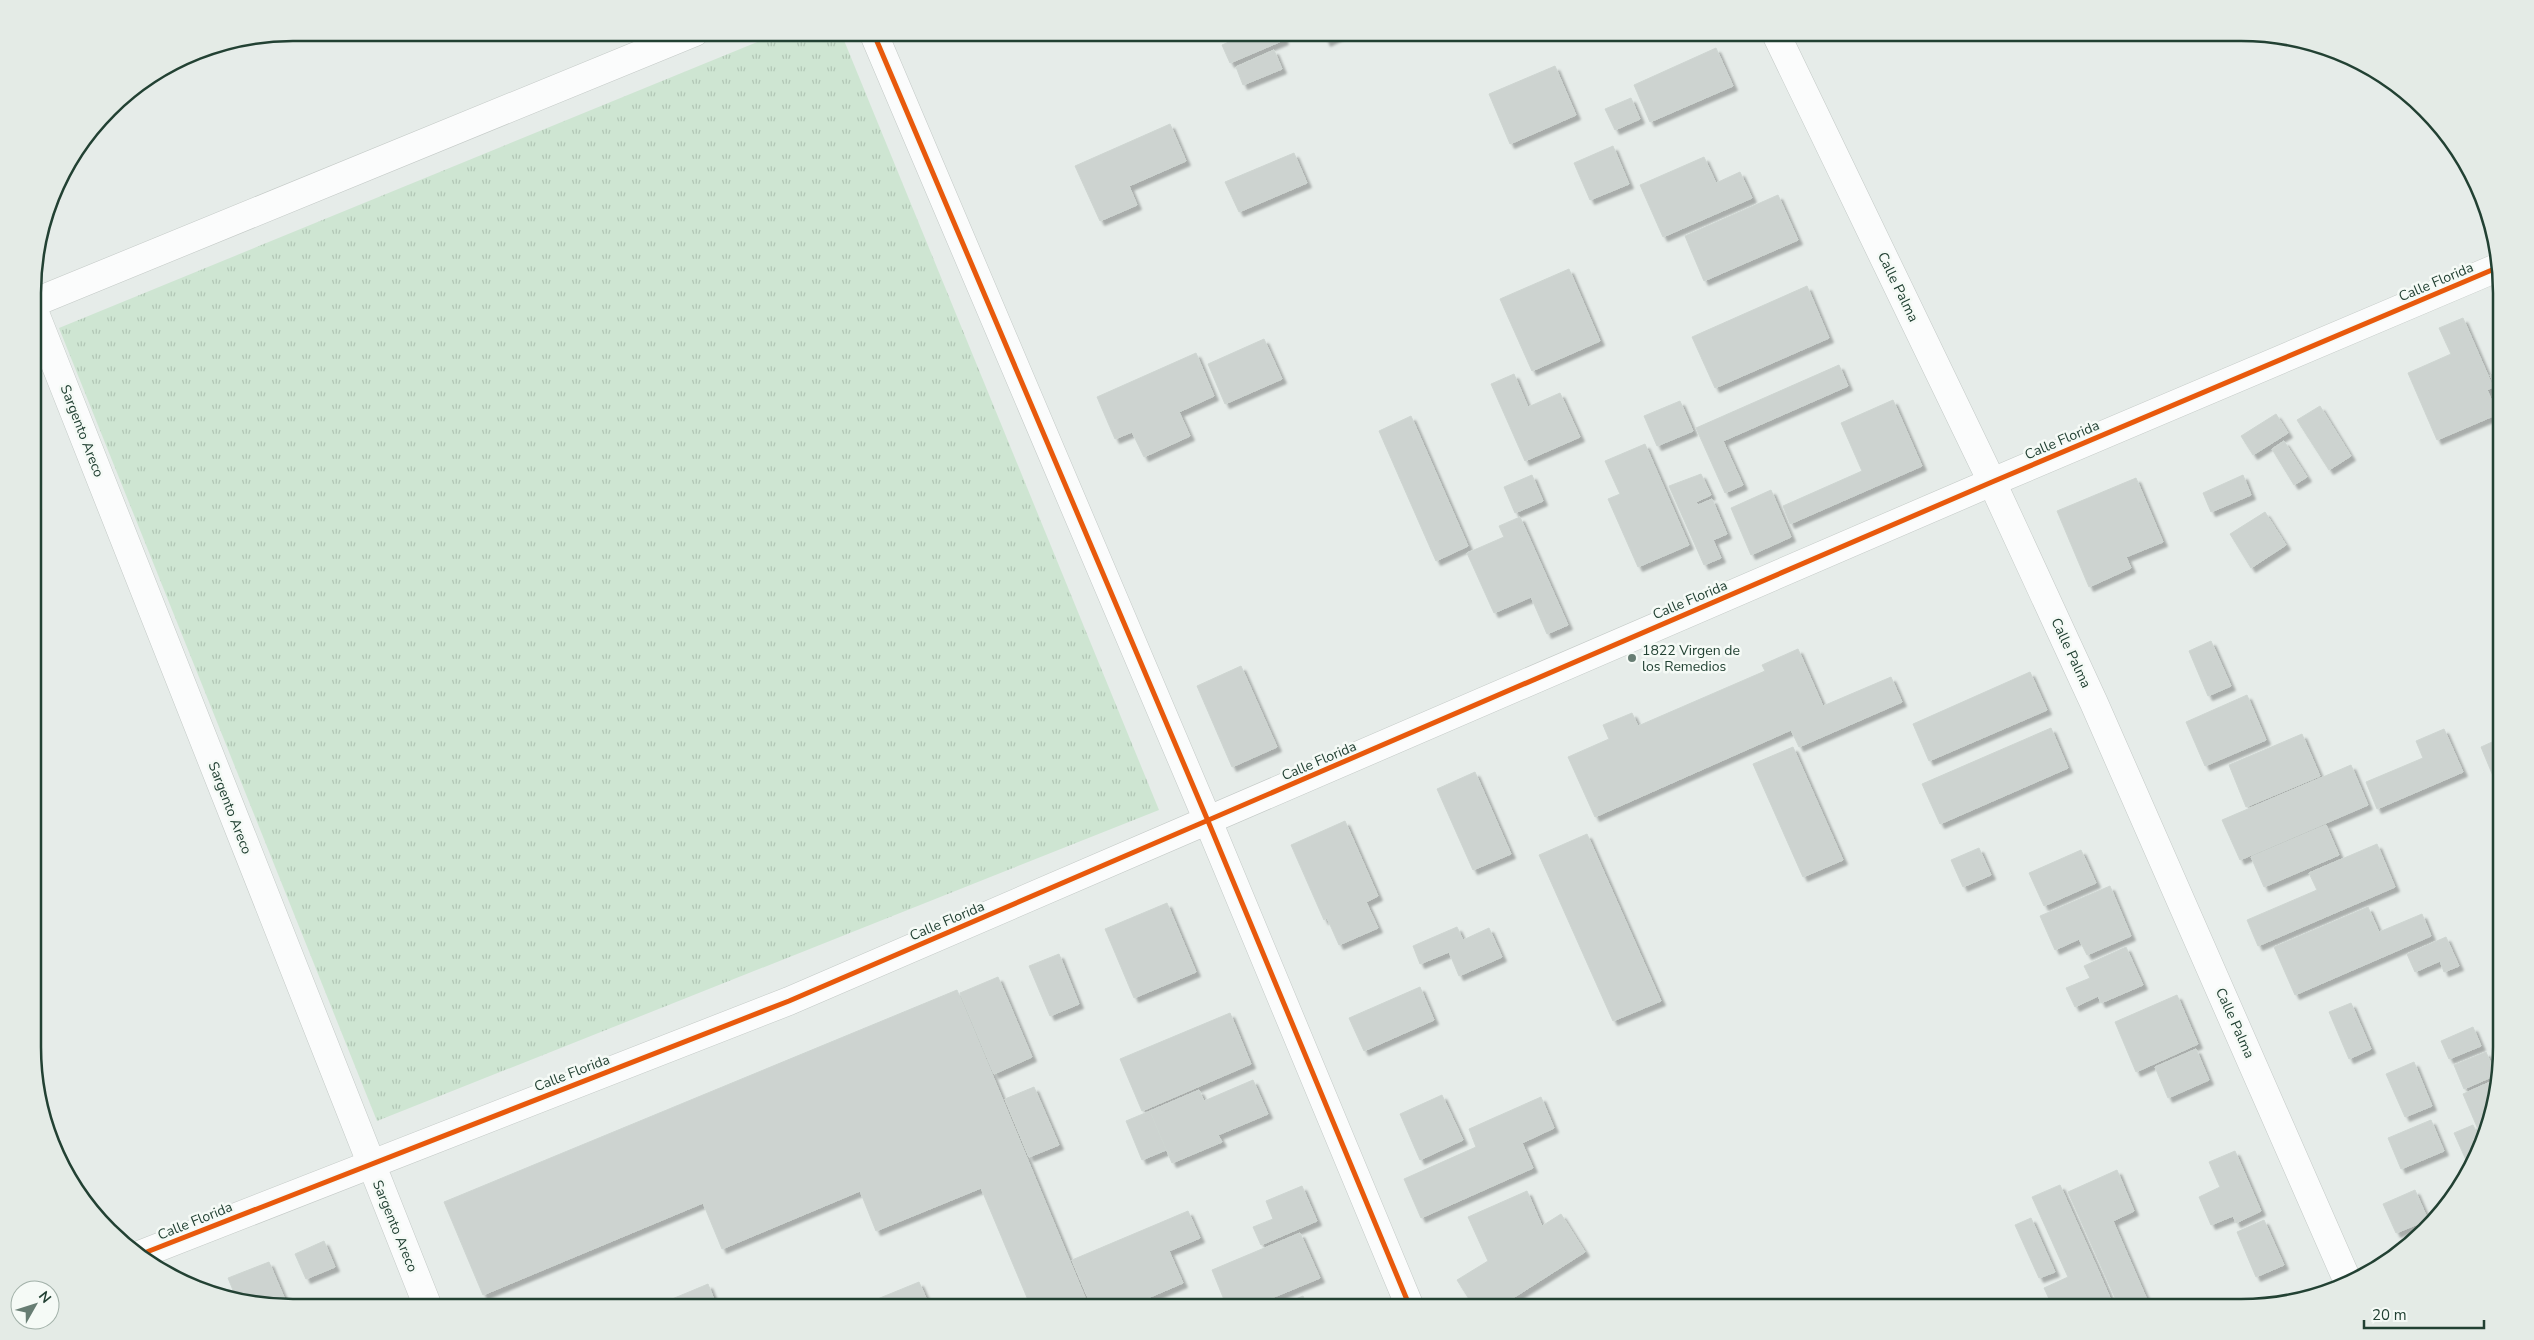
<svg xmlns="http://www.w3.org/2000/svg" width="2534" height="1340" viewBox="0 0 2534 1340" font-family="'Nunito Sans',sans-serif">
<defs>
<pattern id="grass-tufts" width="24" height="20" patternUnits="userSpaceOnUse" patternTransform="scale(1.25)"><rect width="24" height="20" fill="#cee5d2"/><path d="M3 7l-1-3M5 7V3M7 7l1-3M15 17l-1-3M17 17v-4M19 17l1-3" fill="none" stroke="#b1c6b5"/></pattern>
<filter id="shadow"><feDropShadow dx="4.5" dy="4.5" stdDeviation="1" flood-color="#0004"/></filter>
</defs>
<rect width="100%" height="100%" fill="#e6ece9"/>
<path fill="url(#grass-tufts)" d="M779,33h62l318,777 -782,311 -318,-793z"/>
<path fill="#cdd3d0" stroke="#ced5d1" filter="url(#shadow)" d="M1251,32h30l3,8 -54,23 -8,-18z
M1322,32h24l-20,10z
M1716,48l17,38 -83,36 -16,-37z
M1274,50l8,19 -39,16 -7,-18z
M1555,66l21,49 -66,29 -21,-50z
M1631,98l9,21 -25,11 -10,-21z
M1170,124l16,37 -57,25 8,19 -37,16 -25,-55z
M1613,146l16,38 -39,16 -16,-37z
M1294,153l13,30 -68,29 -14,-30z
M1704,157l12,26 24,-11 12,26 -89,39 -23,-52z
M1778,195l20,45 -94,41 -19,-45z
M1569,269l31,72 -68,30 -32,-72z
M1807,286l22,52 -114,50 -23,-51z
M2463,318l30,69 -6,3 11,24 -61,26 -29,-67 43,-19 -12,-26z
M1264,339l18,40 -57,25 -17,-40z
M1196,353l18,43 -35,16 11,24 -46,21 -12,-25 -17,7 -18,-42z
M1839,365l9,21 -125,55 20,44 -18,8 -29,-65z
M2500,371v27l-10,-23z
M1514,374l14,33 32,-14 20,44 -55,24 -34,-77z
M1893,400l29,66 -132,58 -7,-18 79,-35 -21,-48z
M1680,401l13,30 -36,15 -13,-30z
M2320,406l31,50 -22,14 -32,-50z
M2276,414l12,19 -35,22 -12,-19z
M1411,416l57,130 -32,15 -57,-130z
M2284,441l23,36 -13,8 -22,-36z
M1645,444l44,101 -51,22 -30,-68 12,-5 -15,-33z
M1701,474l10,21 -15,7 2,3 14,-6 15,35 -14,6 8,18 -17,7 -35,-79z
M1532,475l11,26 -28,12 -11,-26z
M2243,475l8,20 -40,17 -8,-19z
M2136,478l27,64 -37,15 5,11 -42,19 -32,-76z
M1771,490l20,47 -40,18 -20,-47z
M2265,512l21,33 -35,23 -21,-34z
M1520,517l48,108 -21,9 -16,-37 -37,16 -27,-60 37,-16 -5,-11z
M2211,641l20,45 -23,10 -19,-45z
M1798,649l25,57 68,-29 11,25 -103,45 -8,-17 -196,87 -27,-60 41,-18 -6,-14 29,-12 6,13 127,-55 -3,-6z
M1241,666l36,81 -45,20 -35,-81z
M2030,672l17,38 -118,51 -16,-37z
M2247,695l19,45 -61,26 -19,-44z
M2051,728l17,40 -128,56 -18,-40z
M2444,729l19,43 -86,37 -11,-27 57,-24 -7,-17z
M2302,734l18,42 -74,31 -17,-42z
M2501,738v49l-3,1 -17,-41z
M1793,747l50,113 -40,17 -50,-113z
M2351,765l17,40 -128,55 -18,-40z
M1475,772l36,82 -38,16 -36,-81z
M1345,821l33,75 -12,6 12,26 -39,17 -12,-27 -3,2 -33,-75z
M2326,825l13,30 -75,32 -13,-30z
M1587,834l74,167 -48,20 -74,-166z
M2377,844l18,43 -137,59 -11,-26 70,-30 -8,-17z
M1979,848l12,27 -28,12 -12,-27z
M2081,850l15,33 -52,23 -15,-33z
M2110,886l21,50 -44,19 -8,-16 -24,11 -15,-34z
M1167,903l29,69 -62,26 -29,-69z
M2368,907l11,25 43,-18 9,22 -136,59 -21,-48z
M1457,927l6,13 26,-12 13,29 -43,19 -10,-24 -29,12 -7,-18z
M2446,937l13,29 -15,6 -4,-11 -25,11 -8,-18z
M2126,947l17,38 -42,18 -3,-7 -23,11 -9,-19 24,-10 -6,-12z
M1059,954l20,50 -29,12 -21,-50z
M998,977l34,80 -38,17 -34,-81z
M1420,987l14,33 -70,31 -15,-33z
M957,990l132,317h-58l-50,-119 -105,43 -16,-40 -138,58 -19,-46 -220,92 -39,-93z
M2177,995l21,49 -62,28 -21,-50z
M2351,1003l20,46 -22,10 -20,-47z
M1230,1013l21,51 -109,47 -22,-52z
M2473,1027l8,19 -32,13 -8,-18z
M2196,1049l13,31 -41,18 -13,-31z
M2486,1052l10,23 -32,14 -10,-24z
M2414,1062l18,44 -27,11 -19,-43z
M2497,1079l-4,35 -10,27 -20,-47z
M1253,1080l15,34 -50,21 4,7 -50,21 -22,-52 49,-21 5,11z
M1034,1087l25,58 -30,12 -24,-58z
M1442,1095l21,45 -43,20 -20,-46z
M1541,1097l13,31 -32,15 11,25 -112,50 -17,-39 72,-32 -7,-18z
M1150,1111l16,39 -24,10 -16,-39z
M2431,1120l13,31 -43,18 -13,-31z
M2473,1125l9,19 -12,25 -16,-36z
M2235,1151l26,60 -25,12 -3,-7 -22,9 -12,-28 21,-10 -11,-25z
M2117,1170l17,41 -21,10 35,81 -10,5h-19l-51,-115z
M2060,1185l39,87 15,35h-61l-9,-19 24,-11 -36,-80z
M1302,1186l15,35 -56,24 -8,-18 20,-8 -7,-18z
M2415,1190l13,30 -32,13 -13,-29z
M1527,1191l15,35 19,-12 24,38 -86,55h-25l-17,-27 31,-19 -20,-44z
M1188,1211l12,27 -31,13 14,32 -56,24h-35l-20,-47z
M2031,1218l24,54 -16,6 -24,-53z
M2264,1220l20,45 -28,12 -19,-45z
M1300,1233l20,45 -70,29h-23l-15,-37z
M324,1241l11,26 -29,12 -11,-25z
M269,1262l17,40 -9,3 -40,-5 -9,-22z
M919,1282l11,25h-72z
M708,1284l9,23h-64z
M1303,1296l5,11h-32z"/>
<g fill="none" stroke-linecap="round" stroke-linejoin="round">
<defs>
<path id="street" d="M873,32l335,789 202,486
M1775,32l217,450 102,221 254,579
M33,303l662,-271
M33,308l395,999
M139,1255l650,-254 1203,-519 507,-215"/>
</defs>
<use href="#street" stroke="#c3c9c6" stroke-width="29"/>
<use href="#street" stroke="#fbfcfc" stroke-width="28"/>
<defs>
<path id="cycleway" d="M873,32l335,789 202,486
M139,1255l650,-254 1203,-519 507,-215"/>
</defs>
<use href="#cycleway" stroke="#f5faf6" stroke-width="8"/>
<use href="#cycleway" stroke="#e8590c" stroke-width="5"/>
</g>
<circle fill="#677d73" stroke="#f5faf6" stroke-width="2" cx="1632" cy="658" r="5"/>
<g text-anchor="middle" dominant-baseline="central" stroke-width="5" stroke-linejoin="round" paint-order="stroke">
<g font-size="14" fill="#224133" stroke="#f5faf6">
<text transform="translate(2436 282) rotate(-23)">Calle Florida</text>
<text transform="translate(1898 287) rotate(64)">Calle Palma</text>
<text transform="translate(82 431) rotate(69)">Sargento Areco</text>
<text transform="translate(2062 440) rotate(-23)">Calle Florida</text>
<text transform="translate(1690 600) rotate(-23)">Calle Florida</text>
<text transform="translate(2071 653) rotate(65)">Calle Palma</text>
<text transform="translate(1319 761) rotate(-23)">Calle Florida</text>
<text transform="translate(230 808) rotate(69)">Sargento Areco</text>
<text transform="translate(947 921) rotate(-23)">Calle Florida</text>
<text transform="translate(2235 1023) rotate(66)">Calle Palma</text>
<text transform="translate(572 1073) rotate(-21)">Calle Florida</text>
<text transform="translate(195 1221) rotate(-22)">Calle Florida</text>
<text transform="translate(395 1226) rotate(68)">Sargento Areco</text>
</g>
<g font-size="14" fill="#224133" stroke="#f5faf6" text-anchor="start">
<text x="1642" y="650">1822 Virgen de<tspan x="1642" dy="16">los Remedios</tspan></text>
</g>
</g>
<path d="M0 0H2534V1340H0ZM293 41H2241A252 252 0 0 1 2493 293V1047A252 252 0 0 1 2241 1299H293A252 252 0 0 1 41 1047V293A252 252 0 0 1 293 41Z" fill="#e4ebe6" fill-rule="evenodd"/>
<path fill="none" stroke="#224133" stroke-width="2.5" d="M293 41H2241A252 252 0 0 1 2493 293V1047A252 252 0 0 1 2241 1299H293A252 252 0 0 1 41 1047V293A252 252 0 0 1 293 41Z"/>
<g transform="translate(35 1305) rotate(51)"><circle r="24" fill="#f5faf6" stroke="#a1b0a8"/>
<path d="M0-4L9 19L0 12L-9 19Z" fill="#677d73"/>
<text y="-8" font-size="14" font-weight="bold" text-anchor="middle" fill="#224133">N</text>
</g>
<path d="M2364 1320v8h120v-8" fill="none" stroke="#224133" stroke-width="2.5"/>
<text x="2372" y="1320" font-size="15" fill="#224133" stroke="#f5faf6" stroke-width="4" paint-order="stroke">20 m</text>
</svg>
